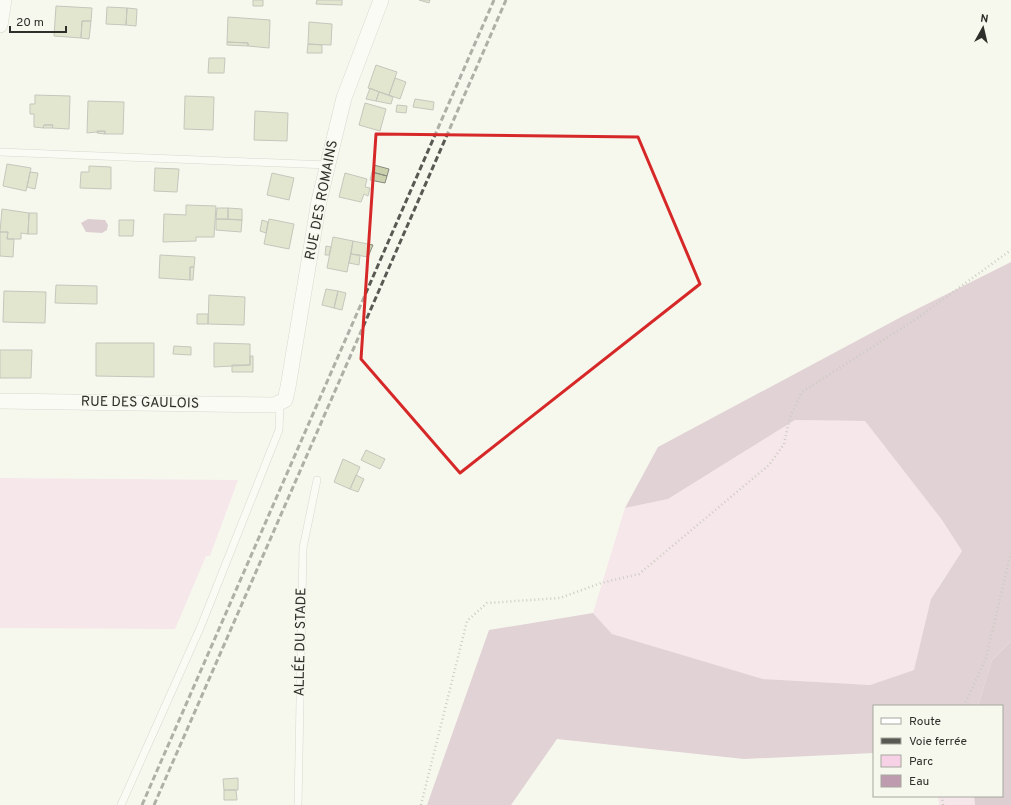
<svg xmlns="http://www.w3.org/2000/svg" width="1011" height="805" viewBox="0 0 1011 805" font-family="Overpass,sans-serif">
<rect width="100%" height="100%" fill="#f6f8ed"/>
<path fill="#f7d2e7" d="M795,420l70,1 77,99 20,31 -24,36 -24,83 -44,15 -107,-6 -151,-45 -19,-21 32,-105 43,-9z
M0,478l238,2 -28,76h-4l-31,73 -175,-1z
M938,796h36l1,9h-36z"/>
<path fill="#c8a4b8" d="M1011,262v379l-19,19 -14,46h-104v47l-130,6 -187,-20 -46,66h-84l62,-175 104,-17 19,21 151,45 107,6 44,-15 17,-71 31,-48 -20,-31 -77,-99 -70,-1 -127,79 -43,9 33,-61 245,-131z"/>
<path fill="#bf9baf" d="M88,219l17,1 3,5 -1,5 -5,3 -16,-1 -5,-9z
M1011,641v164h-36l-1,-9h28v-90h-24l14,-46z"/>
<path fill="#cbd1ac" stroke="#898a81" d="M253,0h10v6h-10z
M317,0h25v5l-26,-1z
M419,0h11l-1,3z
M56,6l36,2 -1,13h-9l-1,17 -27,-2z
M107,7l20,1 -1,17 -20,-1z
M127,8l10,1 -1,17 -10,-1z
M228,17l42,3 -1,28 -21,-2v-3l-21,-1z
M82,21h9l-2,18 -8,-1z
M309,22l23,2 -1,21 -23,-1z
M227,42l21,1v3l-21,-1z
M308,44l14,1v8h-15z
M209,58h16l-1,15h-16z
M376,65l21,7 -8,23 -21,-7z
M395,78l11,4 -6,17 -11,-4z
M370,88l9,4 -3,9 -10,-2z
M379,92l14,5 -2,7 -15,-3z
M35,95l35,1 -1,33 -17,-1 1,-3h-9l-1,3 -9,-1v-13h-4v-10h5z
M185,96l29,1 -1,33 -29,-1z
M415,99l19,3 -1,8 -20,-3z
M88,101l36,1 -1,32h-18v-3l-18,2z
M365,103l21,6 -6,22 -21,-6z
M397,105l10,1 -1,7 -10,-1z
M255,111l33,2 -1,28 -33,-1z
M44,125h9l-1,3h-9z
M97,131h8v3l-8,-1z
M7,164l24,4 -5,23 -23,-5z
M374,165l15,4 -2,7 -15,-4z
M89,166l22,1v22l-31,-1 1,-16h8z
M155,168l24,1 -2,23 -23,-1z
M30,172l8,1 -3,16 -8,-2z
M372,172l15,4 -2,7 -15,-3z
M272,173l22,5 -5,22 -22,-5z
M345,173l22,6 -2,8 5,1 -2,8 -4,-2 -3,8 -22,-5z
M186,205l30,1 -2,31h-18v4l-33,1 1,-28 22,1z
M217,208h11v11h-12z
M228,208l14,1v11l-14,-1z
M2,209l27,4 -1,21 -7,-1v6h-14l1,-7h-8z
M29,213h8v21h-9z
M216,219l26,1 -1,12 -25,-2z
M269,219l25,5 -5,25 -25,-5z
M119,220h15l-1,16h-14z
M262,220l6,2 -2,11 -6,-2z
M0,232h8l-1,7h7l-1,18 -13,-1z
M333,237l20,4 -6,31 -20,-4z
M353,241l20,4 -5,12 -17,-3z
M326,246l5,1 -2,8h-4z
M351,254l9,1 -1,10 -10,-2z
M160,255l35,2 -1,10h-4v13l-31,-2z
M190,267h4l-1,13h-3z
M56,285l41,1v18l-42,-1z
M326,289l12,2 -4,17 -12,-3z
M4,291l42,1 -1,31 -42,-1z
M338,291l8,2 -4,17 -8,-2z
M209,295l36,2 -1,28 -36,-1z
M197,314h11v10h-11z
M96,343h58v34l-58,-1z
M214,343l36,1v21l-36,2z
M174,346l17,1v8l-18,-1z
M0,350h32l-1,28h-31z
M250,356h3v16h-21v-7h18z
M366,450l19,9 -5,10 -19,-9z
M343,459l17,8 -10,22 -16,-7z
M356,475l8,4 -6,13 -8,-3z
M238,778v12h-14l-1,-11z
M224,790h12l1,10h-13z"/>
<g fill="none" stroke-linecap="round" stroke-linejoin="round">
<defs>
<path id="service" d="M0,152l328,13
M121,805l80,-179 78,-196 1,-26
M298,805l5,-257 14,-68"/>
<path id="minor" d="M0,25l4,-25
M0,401l274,4 11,-5 3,-13 31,-186 25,-103 37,-98"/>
</defs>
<use href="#service" stroke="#b3b5ab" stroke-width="8"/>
<use href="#minor" stroke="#b3b5ab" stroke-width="16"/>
<path stroke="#989992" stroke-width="2.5" stroke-dasharray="1 3" stroke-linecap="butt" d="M964,706l22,-48 25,-106
M942,796l1,9
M421,805l46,-184 20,-18 73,-5 41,-15 38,-9 130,-109 15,-21 6,-27 12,-25 114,-73 95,-69"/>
<use href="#service" stroke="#fff" stroke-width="7"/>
<use href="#minor" stroke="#fff" stroke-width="15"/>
<path stroke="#585953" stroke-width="3" stroke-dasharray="6 3" stroke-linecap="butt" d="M142,805l352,-805
M154,805l352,-805"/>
</g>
<path d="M0 0H1011V805H0ZM376,134l262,3 62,147 -240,189 -99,-114z" fill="#f6f8ed" fill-opacity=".55" fill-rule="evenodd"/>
<path fill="none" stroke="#d62828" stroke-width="3" stroke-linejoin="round" d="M376,134l262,3 62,147 -240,189 -99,-114z"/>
<g text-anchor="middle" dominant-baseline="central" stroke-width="3" stroke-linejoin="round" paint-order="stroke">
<g font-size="14" fill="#2e2e2a" stroke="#f6f8ed">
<text transform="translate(322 200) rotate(-79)">RUE DES ROMAINS</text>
<text transform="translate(140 403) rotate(1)">RUE DES GAULOIS</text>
<text transform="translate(301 642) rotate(-89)">ALLÉE DU STADE</text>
</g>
</g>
<rect x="873" y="705" width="130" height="92" fill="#f6f8ed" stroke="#a6a79f"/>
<rect x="881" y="718" width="20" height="6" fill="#ffffff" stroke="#a6a79f"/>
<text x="909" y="725" font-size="12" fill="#2e2e2a">Route</text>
<rect x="881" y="738" width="20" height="6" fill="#585953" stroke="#a6a79f"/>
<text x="909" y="745" font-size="12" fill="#2e2e2a">Voie ferrée</text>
<rect x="881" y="755" width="20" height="12" fill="#f7d2e7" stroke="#a6a79f"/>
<text x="909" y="765" font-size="12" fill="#2e2e2a">Parc</text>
<rect x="881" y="775" width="20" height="12" fill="#bf9baf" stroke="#a6a79f"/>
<text x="909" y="785" font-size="12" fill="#2e2e2a">Eau</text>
<g transform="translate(983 28) rotate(8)" stroke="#f6f8ed" stroke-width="3" paint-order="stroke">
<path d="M0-3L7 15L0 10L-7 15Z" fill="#2e2e2a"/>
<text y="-6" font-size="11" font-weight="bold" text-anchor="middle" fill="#2e2e2a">N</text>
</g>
<path d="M10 26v6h56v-6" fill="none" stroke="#2e2e2a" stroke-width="2"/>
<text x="16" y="26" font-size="12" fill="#2e2e2a" stroke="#f6f8ed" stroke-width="3" paint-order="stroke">20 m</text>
</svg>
